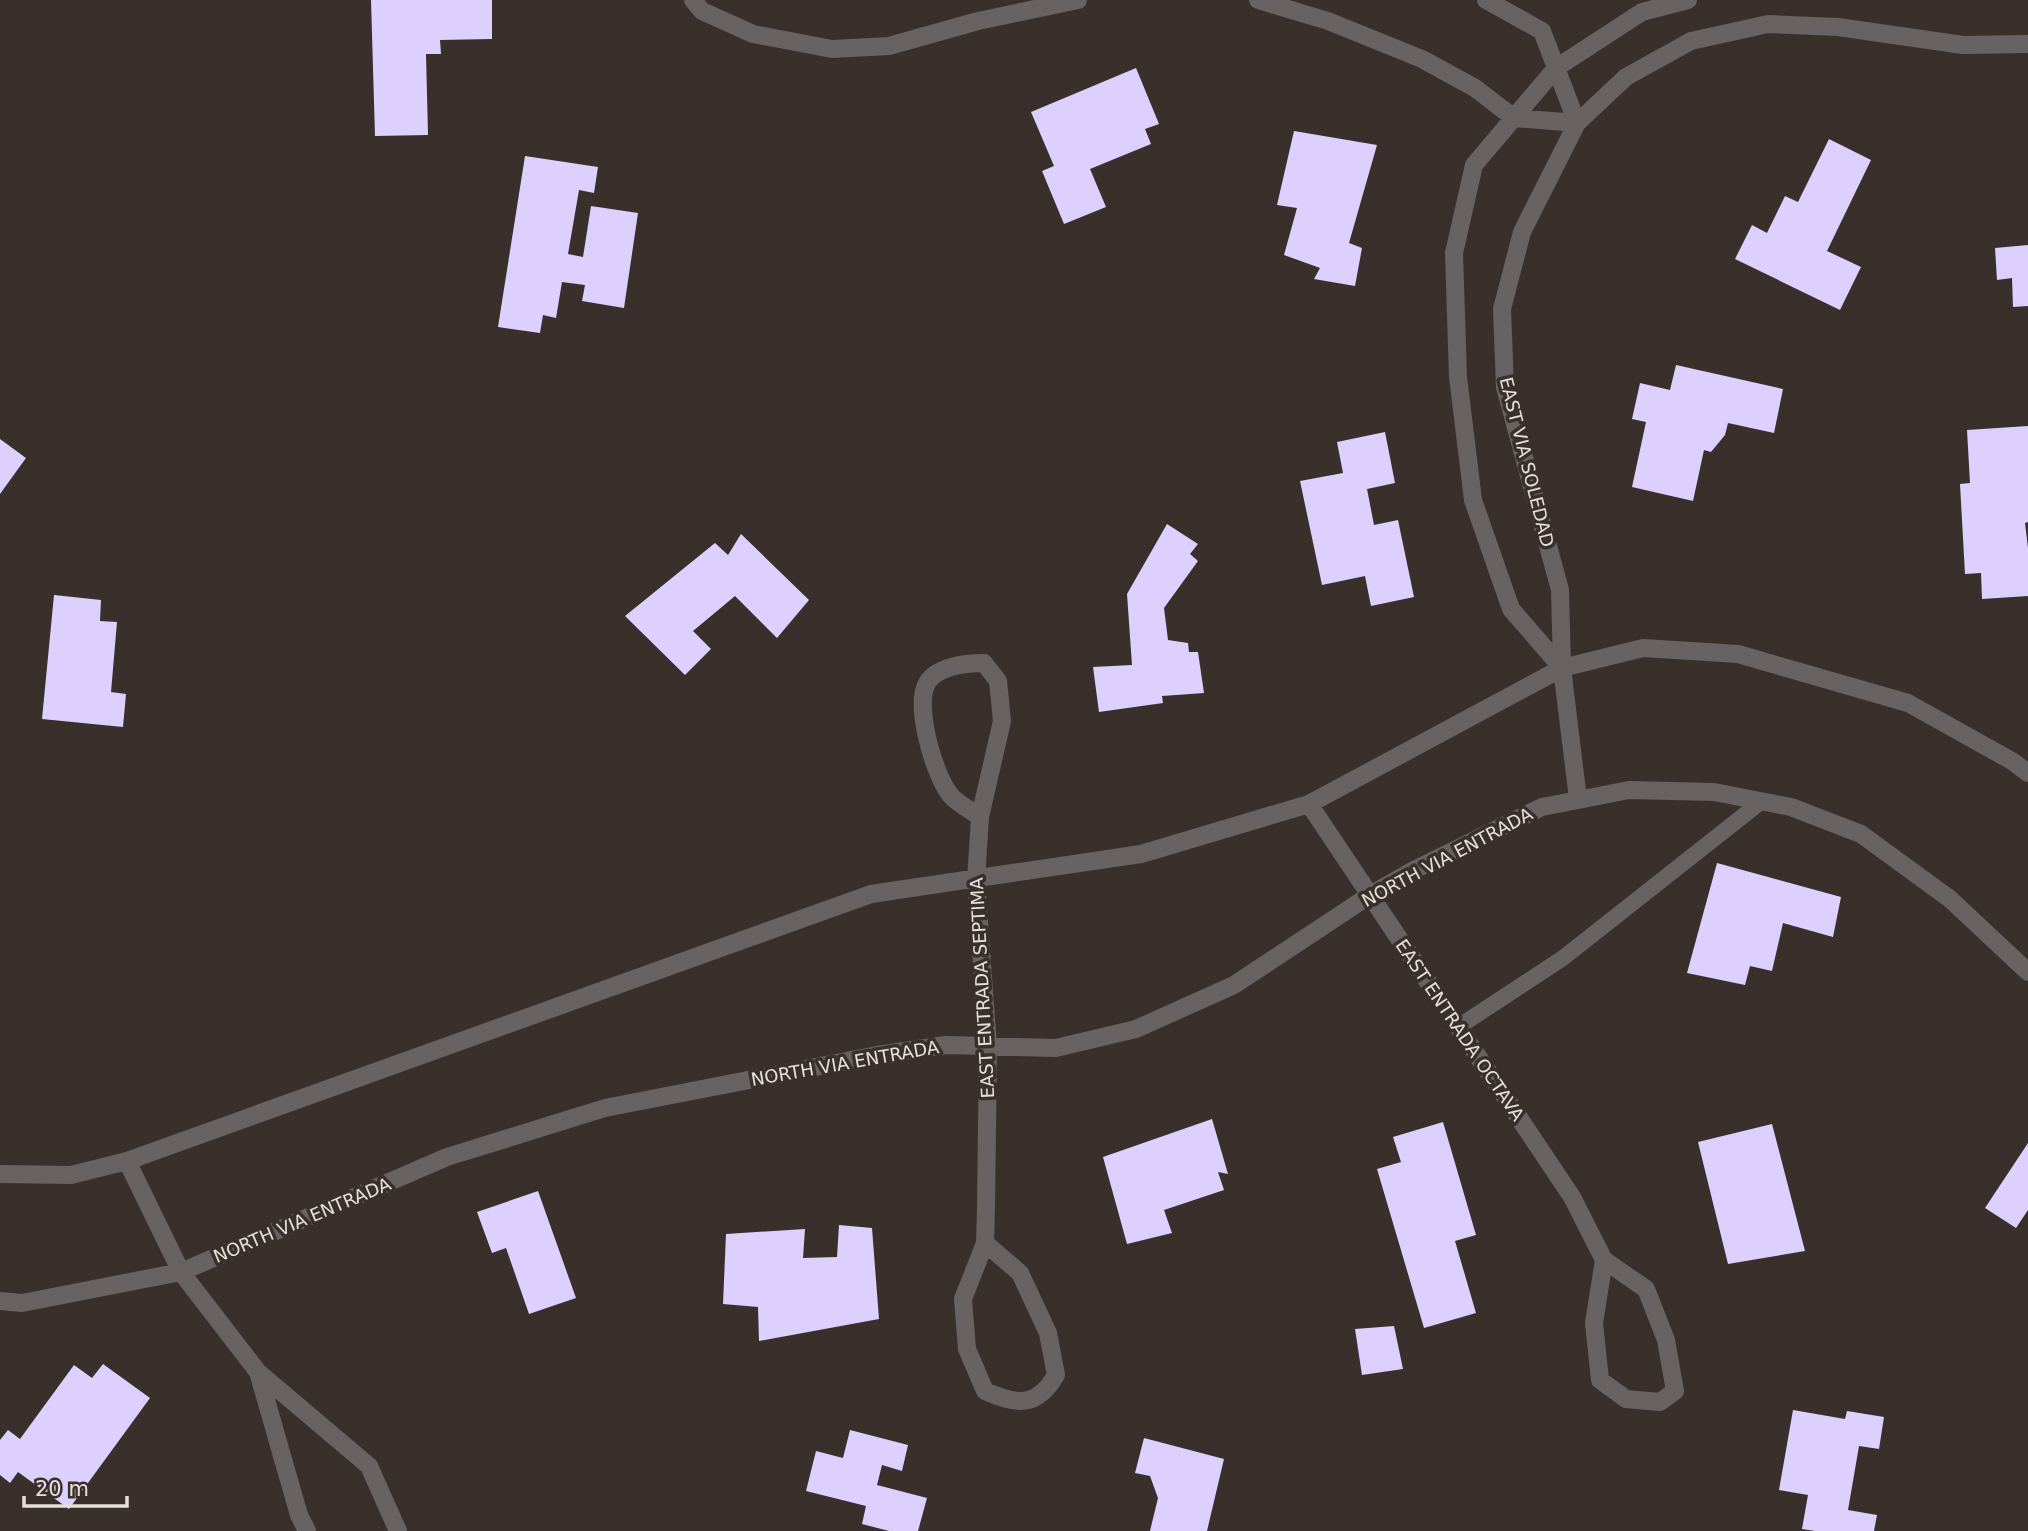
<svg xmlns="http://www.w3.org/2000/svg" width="2028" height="1531" viewBox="0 0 2028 1531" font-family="'DejaVu Sans',sans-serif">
<rect width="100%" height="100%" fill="#3a302b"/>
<path fill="#ded0fe" d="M371,0h121v39l-52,1 1,14h-15l2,81 -53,1z
M1136,68l23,56 -14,5 6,15 -61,25 16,38 -42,17 -22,-53 12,-5 -23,-54z
M1294,131l83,14 -28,98 13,5 -7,38 -41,-7 6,-11 -36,-13 13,-47 -20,-3z
M1829,139l42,21 -44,91 34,16 -21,43 -105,-51 17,-34 15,8 18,-37 13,6z
M525,156l73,11 -4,26 -15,-3 -11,64 15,3 8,-51 47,7 -14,95 -42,-7 3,-16 -23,-3 -6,36 -13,-3 -3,18 -42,-6z
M2028,245v61l-15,1 -1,-29 -15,2 -2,-32z
M1676,365l107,24 -9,44 -46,-10 -3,12 -14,17 -7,-2 -11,51 -61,-14 14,-65 -14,-3 8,-36 30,7z
M2028,426v96l-3,1 3,25v48l-46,3 -1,-26 -16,1 -5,-90 10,-1 -3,-53z
M1385,432l10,51 -28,6 7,36 24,-5 16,77 -43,9 -6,-30 -43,9 -22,-104 43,-8 -6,-31z
M0,439l26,19 -26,36z
M1167,524l31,20 -8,10 8,7 -34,47 4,32 20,3 1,9h9l6,41 -42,3 1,7 -64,9 -6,-45 39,-2 -5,-71z
M741,534l68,66 -32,38 -42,-42 -42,35 18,18 -26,26 -60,-59 90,-73 13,12z
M54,595l47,5 -1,21 17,1 -6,70 15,2 -3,33 -81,-8z
M1717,863l124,34 -8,40 -50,-14 -11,48 -22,-5 -5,19 -58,-12z
M1212,1119l16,55 -10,-2 6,18 -60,20 8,23 -45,11 -24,-87z
M1443,1122l33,113 -21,6 21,72 -52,15 -47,-159 24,-7 -8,-25z
M1772,1124l33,127 -77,13 -30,-122z
M2028,1143v67l-12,18 -31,-20z
M538,1191l38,107 -47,16 -23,-66 -14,5 -15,-41z
M839,1225l33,3 7,91 -120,22 -1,-34 -35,-3 3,-70 79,-5 -2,29 34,-1z
M1394,1326l9,43 -41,6 -7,-46z
M103,1364l47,34 -81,111 -51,-37 -8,11 -10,-8v-35l8,-10 12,9 54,-74 18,13z
M1793,1410l52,9 2,-8 37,6 -5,32 -20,-3 -11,64 29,5 -3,16h-59l-13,-2 6,-34 -29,-5z
M850,1430l58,15 -6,26 -20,-6 -5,20 50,13 -9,33h-29l-27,-7 4,-18 -60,-15 10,-40 27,7z
M1144,1438l80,21 -17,72h-57l8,-33 -8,-22 -15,-3z"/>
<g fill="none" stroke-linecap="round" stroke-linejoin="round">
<path stroke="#686263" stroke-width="16" d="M1458,1027l105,-69 199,-157"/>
<path stroke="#686263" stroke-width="18" d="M693,0l9,11 51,23 79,15 57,-3 89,-25 100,-21
M1258,0l70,21 94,38 53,29 39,30 63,5 -35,-92 -56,-31
M1688,0l-46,12 -86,56 -82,97 -20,88 4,124 15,123 38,109 51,59 -2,-78 -55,-203 -3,-78 20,-77 55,-109 49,-46 65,-36 77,-17 70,3 125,18 65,-1
M1562,668l16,131
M1309,804l263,393 32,63 42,29 20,51 9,51 -15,11 -34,-3 -26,-19 -6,-57 10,-63
M980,817c-9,-6 -19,-12 -27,-19 -18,-18 -38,-89 -27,-113 9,-19 40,-22 58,-22l14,18 4,40 -22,96 -4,63 12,167 -2,161 -1,35 -22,56 4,50 18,42c31,14 52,17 71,-16l-8,-42 -28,-60 -35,-30
M127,1161l54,111 77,100 111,94 29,65
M0,1174l71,1 56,-14 744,-267 270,-40 168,-50 253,-136 81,-20 95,6 170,49 104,58 16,12
M0,1301l22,2 159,-31 266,-115 158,-49 272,-53 69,-10 110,3 80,-19 98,-44 136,-90 42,-24 130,-64 87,-17 85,2 77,15 70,27 89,65 78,73
M258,1372l41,143 8,16"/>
</g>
<g text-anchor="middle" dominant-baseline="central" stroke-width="7" stroke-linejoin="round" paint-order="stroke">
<g font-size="18" fill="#e6dfdc" stroke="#3a302b">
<text transform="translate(1527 462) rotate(76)">EAST VIA SOLEDAD</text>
<text transform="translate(1447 857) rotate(-28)">NORTH VIA ENTRADA</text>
<text transform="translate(982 988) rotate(-93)">EAST ENTRADA SEPTIMA</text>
<text transform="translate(1460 1030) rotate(56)">EAST ENTRADA OCTAVA</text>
<text transform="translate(845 1063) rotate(-10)">NORTH VIA ENTRADA</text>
<text transform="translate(302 1220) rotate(-23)">NORTH VIA ENTRADA</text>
</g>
</g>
<path d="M24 1496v10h103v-10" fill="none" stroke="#e6dfdc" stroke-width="3.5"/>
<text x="35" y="1496" font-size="21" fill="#e6dfdc" stroke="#3a302b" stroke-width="5" paint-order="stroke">20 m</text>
</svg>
